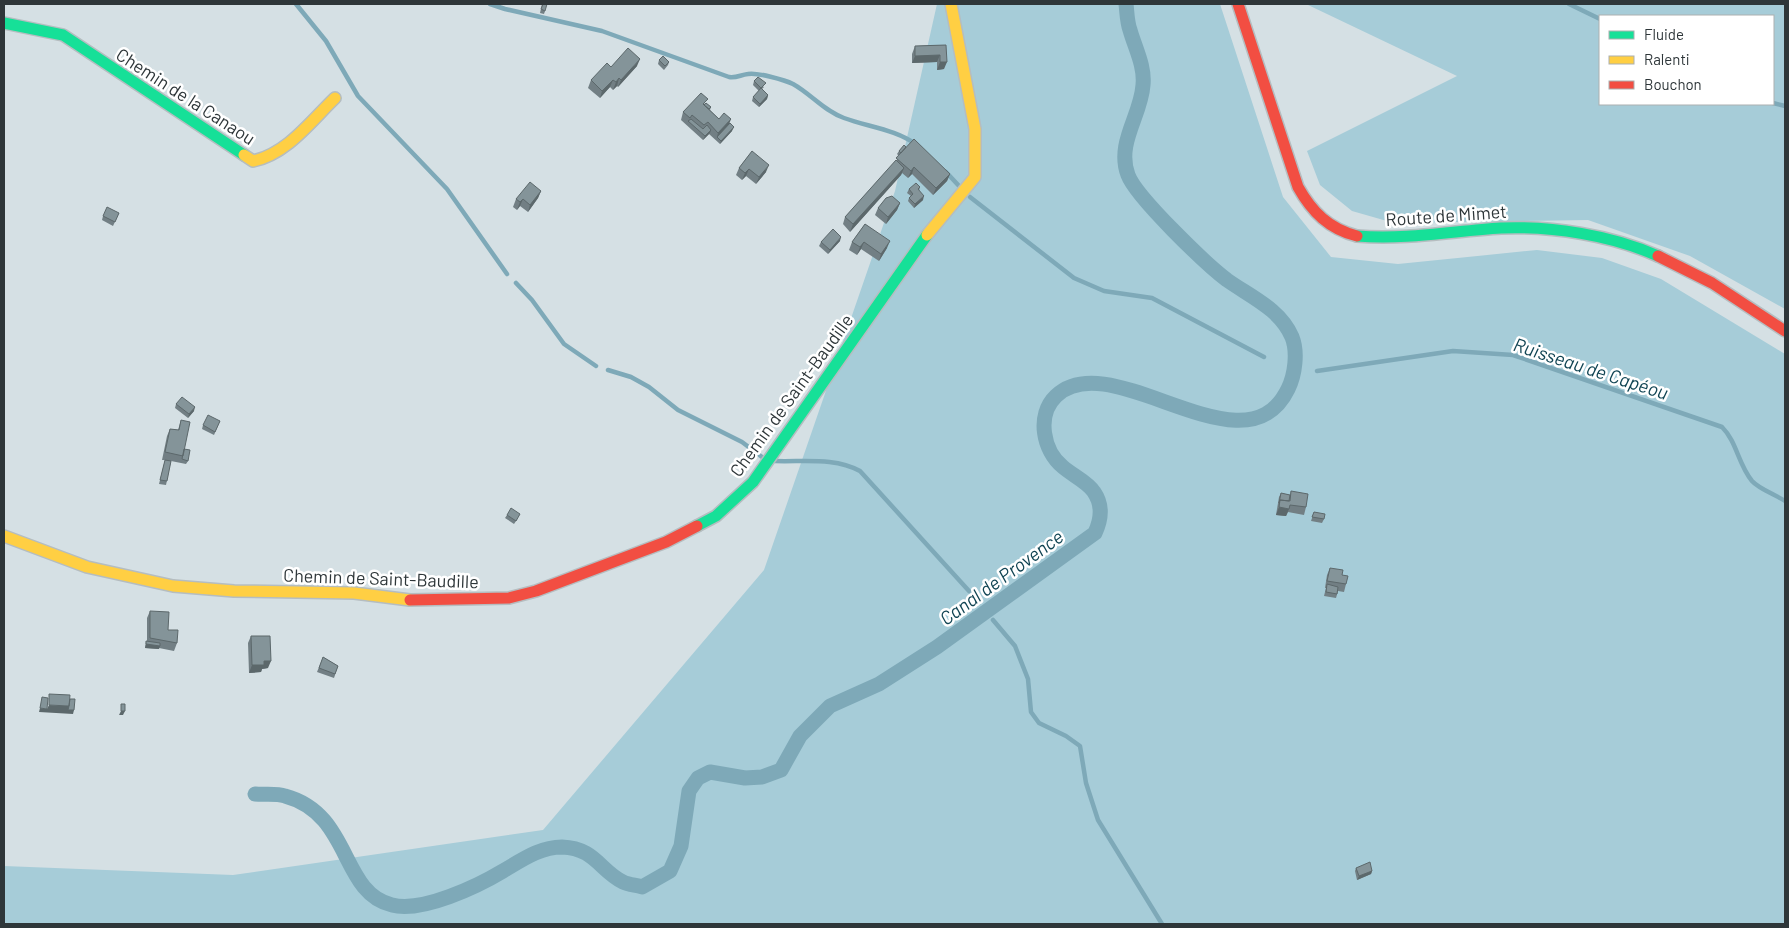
<svg xmlns="http://www.w3.org/2000/svg" width="1789" height="928" viewBox="0 0 1789 928" font-family="Barlow,sans-serif">
<rect width="100%" height="100%" fill="#d5e0e4"/>
<path fill="#a6ccd8" fill-rule="evenodd" d="M937,4h283l63,193 48,60 67,7 139,-14 65,8 59,21 124,75v570h-1781v-58l229,9 310,-45 221,-260 131,-379z
M1306,4h479v305l-95,-53 -102,-36 -194,3 -42,-12 -32,-26 -13,-34 150,-75zM1600,16h173v88h-173z"/>
<g fill="none" stroke-linecap="round" stroke-linejoin="round">
<path stroke="#7ea9b8" stroke-width="4.5" d="M296,4l30,37 32,55 89,93 60,85
M490,4l15,5 97,22 127,46c8,1 11,-2 19,-3 8,-2 37,6 45,10 18,10 31,27 51,34 24,9 51,11 73,27
M1569,4l31,15
M1773,103l12,3
M946,172l14,15
M970,197l104,81 30,13 48,7 112,59
M516,283l16,17 32,44 32,22
M608,370l23,7 18,10 29,23 64,32 20,15
M1317,371l136,-20 60,4 209,72c15,15 16,37 30,54 7,8 24,14 33,20
M775,461c29,1 60,-4 85,10l109,120
M993,620l22,26 13,33 3,33 8,11 27,13 14,10 6,37 12,37 64,104"/>
<path stroke="#7ea9b8" stroke-width="15" d="M255,794c9,1 21,-1 30,2 67,18 55,97 107,109 30,8 86,-19 111,-34 19,-11 37,-24 59,-24 33,1 38,24 61,35 6,3 13,3 19,5l28,-16 11,-25 8,-55 9,-13 12,-6 35,6 17,-1 19,-7 19,-34 30,-30 49,-22 58,-37 158,-114c6,-13 8,-28 -1,-41 -6,-10 -22,-17 -31,-25 -20,-16 -27,-52 -7,-71 55,-53 189,82 232,-7 7,-14 10,-37 4,-52 -12,-28 -41,-40 -65,-57 -20,-15 -91,-83 -99,-105 -12,-32 13,-59 15,-90 2,-19 -8,-37 -13,-55 -3,-8 -3,-18 -4,-26"/>
<defs>
<path id="fast" d="M4,23l59,12 181,120
M1357,236c49,4 96,-5 144,-8 51,-2 110,7 157,28
M697,526l19,-10 37,-34 174,-247"/>
<path id="slow" d="M244,155l9,6c34,-7 58,-40 82,-63
M927,235l48,-58v-48l-24,-125
M4,536l83,31 86,19 61,5 120,2 56,7"/>
<path id="jam" d="M1238,4l60,183c14,25 31,42 59,49
M1658,256l54,27 73,48
M410,600l99,-2 27,-7 130,-49 31,-16"/>
</defs>
<use href="#fast" stroke="#b5bdc0" stroke-width="14"/>
<use href="#slow" stroke="#b5bdc0" stroke-width="14"/>
<use href="#jam" stroke="#b5bdc0" stroke-width="14"/>
<use href="#fast" stroke="#16e098" stroke-width="11"/>
<use href="#slow" stroke="#ffcf43" stroke-width="11"/>
<use href="#jam" stroke="#f24e42" stroke-width="11"/>
</g>
<path fill="#727f84" d="M542,4l3,7 -1,3 -4,-1z
M946,45l-2,24 -7,1v-8l-25,1v-9l3,-8z
M659,60l10,2 -1,3 -4,5 -6,-6z
M637,66l-19,21 -1,-1 -4,4 -3,-3 -10,11 -12,-10 3,-8 20,-13z
M754,81l10,6 -2,2 6,6 -1,4 -8,8 -7,-6 1,-4 6,-6 -6,-6z
M706,103l5,4 -1,3 9,9 11,4 2,8 -12,13 -11,-10 -6,6 -22,-20 2,-8z
M906,147l44,27 -3,7 -14,14 -21,-21 -4,4 -6,-5 -1,2 -51,57 -7,-8 2,-7 51,-56 3,-5 -2,-2 2,-3z
M752,151l14,21 -10,12 -10,-8 -4,4 -6,-5 3,-7z
M920,187l-1,4 4,9 -9,8 -6,-7 1,-3 2,-2 -4,-3 2,-4z
M541,191l-3,7 -10,14 -8,-6 -3,4 -4,-3 3,-8z
M900,203l-3,7 -11,14 -11,-9 3,-7z
M119,213l-6,13 -11,-6 1,-4z
M865,224l22,24 -8,13 -18,-12 -4,6 -8,-5 3,-8z
M840,241l-12,13 -9,-8 2,-4z
M176,404l18,7 -6,7 -13,-10z
M181,420l3,29 4,12 -2,3 -15,-3 -5,24 -7,-1 6,-24h-3l5,-24 3,-7 8,1z
M220,421l-6,14 -12,-6 1,-4z
M1291,491l15,16 -2,8 -16,-3 -2,4 -10,-1 3,-18 2,-4 9,2z
M1314,512l10,7 -2,4 -11,-2z
M507,515l11,3 -4,6 -9,-6z
M1330,568l12,7 4,9 -2,8 -6,-1 -2,7 -12,-2 2,-8h-1l2,-13z
M150,611l18,19 9,13 -3,8 -15,-3v1l-14,-1 1,-7h1v-23z
M251,636l17,32 -6,1 -1,3 -12,1 -1,-30z
M323,657l15,9 -4,12 -17,-6z
M1356,868l16,3 -1,3 -14,6 -2,-9z"/>
<path fill="#5c686b" d="M940,55l-3,7 -25,1 3,-7z
M640,59l-3,7 -19,21 3,-7z
M940,62h7l-3,7 -7,1z
M619,78l-2,8 -4,4 3,-8z
M613,80l-3,7 -10,11 2,-7z
M768,95l-1,4 -8,8 1,-3z
M731,119l-3,8 -11,10 1,-4z
M734,127l-2,4 -12,13 1,-3z
M711,130l-1,3 -7,7 2,-4z
M769,165l-3,7 -10,12 3,-7z
M914,167l-2,7 -4,4 3,-7z
M904,168l-3,7 -51,57 3,-8z
M749,169l-3,7 -4,4 3,-7z
M950,174l-3,7 -14,14 3,-7z
M541,191l-3,7 -10,14 2,-7z
M924,196l-1,4 -9,8 1,-4z
M523,199l-3,7 -3,4 3,-8z
M900,203l-3,7 -11,14 2,-7z
M841,237l-1,4 -12,13 2,-4z
M890,241l-3,7 -8,13 2,-7z
M864,242l-3,7 -4,6 3,-8z
M195,407l-1,4 -6,7 1,-4z
M1279,507l10,2 -3,7 -10,-1z
M146,644l14,2 -1,3 -14,-1z
M264,661h7l-3,7 -6,1 -1,3 -12,1 3,-8z
M49,705l20,1 5,4 -1,4 -34,-2 1,-4 7,1z
M121,711h4l-2,4h-4z
M1372,871l-1,3 -14,6 2,-4z"/>
<path fill="#849499" stroke="#5c686b" d="M543,4h4l-2,7 -4,-2z
M946,45l1,17h-7v-7l-25,1v-10z
M628,48l12,11 -19,21 -2,-2 -3,4 -3,-2 -11,11 -11,-11 16,-17 4,4z
M663,56l6,6 -4,4 -6,-6z
M758,77l8,6 -5,5 7,7 -8,9 -7,-7 8,-9 -7,-7z
M701,93l7,6 -5,5 16,15 5,-6 7,6 -13,14 -10,-11 -4,3 -12,-10 -2,3 -7,-6z
M706,103l5,4 -2,2 -5,-4z
M691,119l12,10 4,-4 4,5 -6,6 -17,-15z
M730,123l4,4 -13,14 -4,-4z
M914,139l36,35 -14,14 -22,-21 -3,4 -15,-13z
M904,145l2,2 -5,6 -2,-2z
M752,151l17,14 -10,12 -10,-8 -4,4 -6,-5z
M896,160l8,8 -51,56 -8,-7z
M530,182l11,9 -11,14 -7,-6 -3,3 -4,-3z
M916,183l4,4 -2,2 6,7 -9,8 -6,-6 4,-4 -4,-5z
M892,196l8,7 -12,14 -10,-9 8,-10z
M107,207l12,6 -4,9 -12,-6z
M865,224l25,17 -9,13 -17,-12 -4,5 -8,-5z
M833,229l8,8 -11,13 -9,-8z
M182,397l13,10 -6,7 -13,-10z
M208,415l12,6 -5,11 -12,-7z
M181,420l9,2 -7,34 -18,-4 5,-23 9,1z
M184,449l6,1 -2,11 -6,-2z
M165,460l6,1 -4,20 -7,-1z
M1291,491l17,3 -2,13 -16,-2 -1,4 -10,-2 1,-7 10,1z
M1281,493l9,2 -1,6 -9,-1 -1,3z
M511,508l9,6 -4,7 -9,-6z
M1314,512l11,2 -1,5 -12,-2z
M1330,568l13,2 -1,5 6,1 -2,8 -19,-3z
M1327,584l11,3 -1,7 -11,-2z
M150,611l19,1 -1,18h10l-1,13 -27,-5z
M251,636h19l1,25h-7v4h-12z
M146,641l14,2v3l-14,-2z
M323,657l15,9 -3,8 -16,-6z
M49,694l21,1 -1,11 -20,-1z
M42,697l6,1 -1,11 -7,-1z
M70,699h5l-1,11h-6l1,-4z
M121,704h4v7h-4z
M1370,862l2,9 -13,5 -3,-8z"/>
<g text-anchor="middle" dominant-baseline="central" stroke-width="5" stroke-linejoin="round" paint-order="stroke">
<g font-size="18" fill="#2e3639" stroke="#fff">
<text transform="translate(186 96) rotate(33)">Chemin de la Canaou</text>
<text transform="translate(1446 215) rotate(-4)">Route de Mimet</text>
<text transform="translate(791 395) rotate(-54)">Chemin de Saint-Baudille</text>
<text transform="translate(381 578) rotate(2)">Chemin de Saint-Baudille</text>
</g>
<g font-size="19" font-style="italic" fill="#104453" stroke="#fff">
<text transform="translate(1591 368) rotate(18)">Ruisseau de Capéou</text>
<text transform="translate(1001 577) rotate(-36)">Canal de Provence</text>
</g>
</g>
<rect width="1789" height="928" fill="none" stroke="#2e3639" stroke-width="10"/>
<rect x="1599" y="15" width="175" height="90" fill="#ffffff" stroke="#abafb0"/>
<rect x="1609" y="31" width="25" height="8" fill="#16e098" stroke="#abafb0"/>
<text x="1644" y="40" font-size="15" fill="#2e3639">Fluide</text>
<rect x="1609" y="56" width="25" height="8" fill="#ffcf43" stroke="#abafb0"/>
<text x="1644" y="65" font-size="15" fill="#2e3639">Ralenti</text>
<rect x="1609" y="81" width="25" height="8" fill="#f24e42" stroke="#abafb0"/>
<text x="1644" y="90" font-size="15" fill="#2e3639">Bouchon</text>
</svg>
